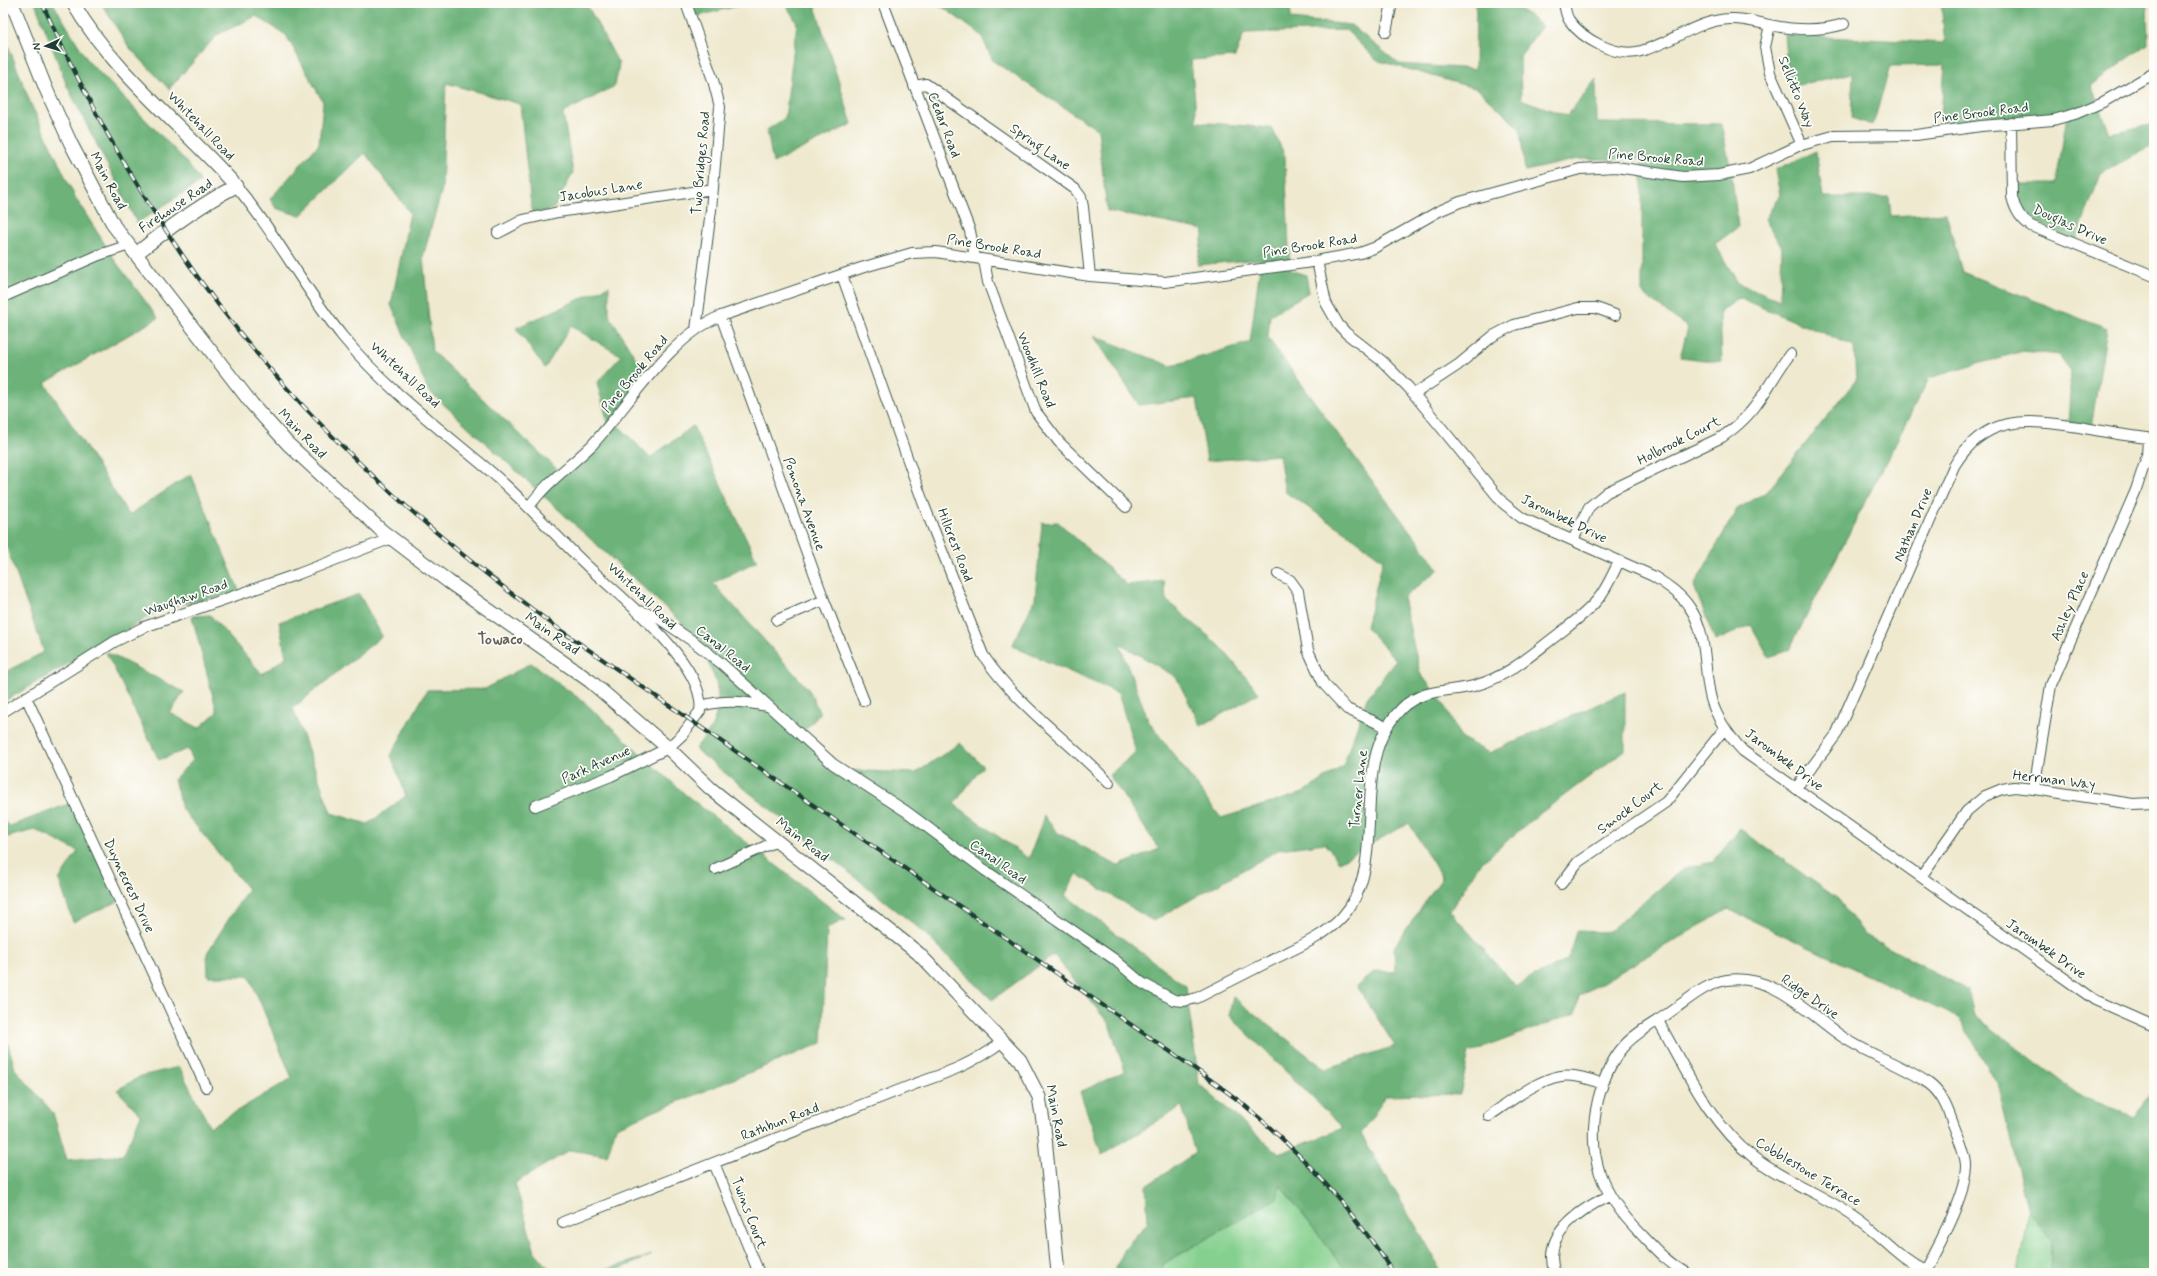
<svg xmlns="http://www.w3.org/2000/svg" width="2157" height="1276" viewBox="0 0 2157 1276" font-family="Mynerve,sans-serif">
<rect width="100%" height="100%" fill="#fdfcf7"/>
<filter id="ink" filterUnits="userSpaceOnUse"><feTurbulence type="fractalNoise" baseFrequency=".025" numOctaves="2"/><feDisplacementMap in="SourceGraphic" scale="8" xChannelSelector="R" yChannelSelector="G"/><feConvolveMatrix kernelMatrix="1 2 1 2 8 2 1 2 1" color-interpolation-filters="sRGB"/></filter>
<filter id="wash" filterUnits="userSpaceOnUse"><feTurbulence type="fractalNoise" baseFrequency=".012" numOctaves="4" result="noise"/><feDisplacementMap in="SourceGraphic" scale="16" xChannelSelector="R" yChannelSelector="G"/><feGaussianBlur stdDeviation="0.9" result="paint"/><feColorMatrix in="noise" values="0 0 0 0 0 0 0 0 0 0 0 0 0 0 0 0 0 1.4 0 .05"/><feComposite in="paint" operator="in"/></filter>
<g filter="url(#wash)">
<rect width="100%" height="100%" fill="#efe9cf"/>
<path fill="#85d08e" stroke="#528661" d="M1280,1185l68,88h-186l1,-9 114,-66z
M2028,1211l24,29 -1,33h-33z"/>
<path fill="#6cb279" stroke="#467856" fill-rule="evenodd" d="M35,3h18l35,58 93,95 17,21 2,5 -63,41 -70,-137z
M101,3h485l33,61 -4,22 -52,27 10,60 -19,35 -22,7 -12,-111 -74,-21 -4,106 -19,68 9,94 131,124 46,-49 -12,-43 24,-27 -50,-30 -26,42 -29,-40 93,-42v29l39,63 -34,43 36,37 43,-32 64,135 -44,22 96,107 11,24 -19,20 41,36 74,3 44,-30 23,23 -29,38 75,55 15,-43 14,17 60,33 41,-17 -50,-74 27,-23 -18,-59 -106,-47 23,-47 7,-76 16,-1 69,63 37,-4 2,19 54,46 39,47 -58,33 -25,-49 -57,-34 30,79 72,96 82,-25 40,-27 24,-68 29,-38 -30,-33 17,-67 -35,-26 -63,-42 -6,-37 -72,6 -10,-63 -58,7 -45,-69 77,30 79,-24 11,-83 -64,6 7,-35 -97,-19 -9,-81 -105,-69 -12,-26 -44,-32h353l1,16 60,6 48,39 76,5 1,-66h37l29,23 -22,30 1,43 46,17 29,-37 1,44 124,1 10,46 7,57 -23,17 23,39 42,17 2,-52 -17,-29 15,-24 -5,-25 41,-19 7,46h66l2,19 55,-3 16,59 145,57 -16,98 -23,-1 3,-55 -12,-16 -36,-4 -94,27 -140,272 -20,7 -18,-32 -36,16 -21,-55 43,-77 30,-17 89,-112 -2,-34 -115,-48 -19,14 2,50 -42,-5 8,-29 -46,-35v-134h-64l-53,12 -5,-42 -42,-40 -102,-29 -30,-30 -102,3 -9,24 -44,3 6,62 75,6 13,28 5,114 16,5 3,17 -39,23 -2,23 113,155 58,76 -36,29 17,75 23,30 17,34 29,16 136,-61v58l-95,71 -51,44 -29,46 66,75 52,-27 8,-28 32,1 76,-64 29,-6 27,-33 98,70 27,36 103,55 6,25 107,81 54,21 19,-31v187h-103l1,-33 -24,-29 -31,-128 -37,-64 -232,-110 -149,87 -3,17 -107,40 -9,41 -74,2 -25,38 72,121 7,18h-92l-68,-88 -3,13 -114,66 -1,9h-49l13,-26 22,-25 -2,-36 49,-33 -13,-47 -80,49 -22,-63 45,-21 -16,-47 -55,-69 -62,45 -71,-70 -226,-181c6,-8 16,-18 19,-28 14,-40 -12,-68 -33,-99l-253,-232 -37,-85 19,-92 -45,-60 -65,63 -24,-8 -6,-9 49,-55 4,-42 -37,-67 -30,-19 -39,19 -48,54 -40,-42zM1409,823l33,55 -48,69 1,25 -20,-1 -18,15 38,60 -70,23 -92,-72 -4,18 114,113 -64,26 -80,-70 -13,-98 -121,-91 12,-21 76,47 127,-72 45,-6 14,19z
M692,3h58l-57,14z
M785,3h29l38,121 -79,39 -6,-33 18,-12 12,-95z
M1790,3h31l-5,6z
M1941,3h206l1,41 -57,41 19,48 44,-9v21l-4,1 -49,28 -26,68 -57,-29 -7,-29h45l11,-68 -127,12 5,-63 -55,1 -17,59 -22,-7 2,-45 -64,14 -5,-52 161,8z
M3,32l27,70 45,95 41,65 42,56 -113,65 84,132 62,-41 49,119 -75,14 -162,95v-29l41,-21 -41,-115z
M359,594l23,42 -89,72 38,105 37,11 38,-28 -15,-41 36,-65 58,-1 46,-26 53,39 102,93 160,125h-3l-16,9 -5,114 -206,84 -9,29 -37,-6 -55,33 20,69 18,21h-550v-247l12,43 38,44 14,47 56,-5 18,-40 -24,-25 24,-14 38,-9 31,60 82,-49 -43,-102h-41l-1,-23 41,-64 -66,-80 -8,-30 19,-19 -5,-11 -29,11 -53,-108 78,40 -14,21 29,15 18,-16 -25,-96 18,-1 52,59 24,-17 -7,-35z
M74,802l45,99 -46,21 -14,-42 19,-29 -43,-21 -32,8v-18l7,6z
M652,1255l-41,18h-16z"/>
</g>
<g filter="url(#ink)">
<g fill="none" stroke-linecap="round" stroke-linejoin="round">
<defs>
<path id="minor" d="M686,3l27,77 7,27 -9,103 -15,120
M883,3l87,228 5,26
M1564,3c1,5 2,13 5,17 14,20 48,38 72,31 31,-8 56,-31 89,-32 13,-1 25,3 39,6 25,5 50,7 75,-1
M1770,25l-5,22 5,26 32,72
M1386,32l6,-29
M914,86l12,-2 149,105 6,8 2,10 7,69
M2011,123l1,74c3,13 8,22 19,29l123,50
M236,186c40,47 68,103 107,151 42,51 97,92 147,134 37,32 69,69 105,102 30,27 112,94 105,138l-17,23 -15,14 -57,28 -76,30
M498,233l25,-13 35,-8 155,-23
M984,260l4,22 48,130 23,30 67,65
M1317,261l9,42 12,21 8,9 36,28 26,26 95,116 19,15 131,58c14,9 28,18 37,32 18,26 13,61 21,91 6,20 18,37 32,52l352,249 59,26
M842,275l82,230 59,150c33,50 85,85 126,128
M3,297l96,-42 30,-10
M721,316l103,284 40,101
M1414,394l44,-29 35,-29 21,-11 64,-17h18l19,7
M529,507c17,-25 42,-41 63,-62 37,-40 78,-109 129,-129l140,-48 51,-15 24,-1 154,24 75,6 140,-19 55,-10 14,-5 65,-37 21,-9 120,-33 36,-2 67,10 36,-2 30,-6 49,-23 35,-10 83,-1 65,-9 72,-6 22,-6 28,-12 51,-29
M1573,540l16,-33 18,-15 115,-55c38,-26 42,-48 68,-83
M1278,574l12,6 8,11 10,59 15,33 24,26 39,18
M635,610l19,5 40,27 28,22 111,100 74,48 79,59 128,88 28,24 32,17 10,1 13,-3c24,-12 47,-24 71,-36 25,-13 55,-24 74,-45 51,-56 2,-152 60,-209 22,-21 49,-15 75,-23 31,-9 54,-30 79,-49 15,-12 30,-22 42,-37 9,-11 15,-25 21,-38
M777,620l47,-20
M26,697l180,390
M701,706c25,-7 42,-4 67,0
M3,712l111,-70 30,-15 154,-53 94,-36
M1796,788l40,-53 118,-269c31,-52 71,-47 125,-39 25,5 50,9 75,12
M2034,789l17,-104 85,-195 11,-34 1,-18
M715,869l62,-28
M1921,877l46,-66 18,-15 17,-7 12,-2 20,2 99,15 21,-1
M1561,884l17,-22 88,-60 59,-74
M1658,1021c27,47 51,102 95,136 32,25 72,38 104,62 25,17 40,38 67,51
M1489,1116c19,-13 49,-37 72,-40 14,-2 29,3 42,8
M714,1163l45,110
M563,1222l352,-138c35,-12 57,-20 88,-43
M1555,1273c-14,-38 24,-63 54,-77
M1686,1273c-18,-10 -30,-23 -44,-38 -40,-40 -57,-78 -44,-135 5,-19 12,-38 25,-53 11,-13 28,-22 43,-32 18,-12 39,-32 61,-35 45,-6 77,29 110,53 28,21 63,30 91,50 13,9 19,24 24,38 5,14 13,30 14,44 1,28 -29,83 -43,108"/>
<path id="major" d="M12,3l34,86 25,55 43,82 138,178 36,40 94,87 67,51 141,99 78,67 43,41 207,164 102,107 19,37 5,30 14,146
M73,3c41,71 109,122 163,183 -36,19 -69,43 -100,68"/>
</defs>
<use href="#minor" stroke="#3e574b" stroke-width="12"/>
<use href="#major" stroke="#3e574b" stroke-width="15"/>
<use href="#minor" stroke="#fff" stroke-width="10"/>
<use href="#major" stroke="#fff" stroke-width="13"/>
<defs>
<path id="rail" d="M42,3c59,131 134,257 228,366 86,99 187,186 293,263l596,412c28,19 57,39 84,60 59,49 109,105 151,169"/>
</defs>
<use href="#rail" stroke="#1f3d34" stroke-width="4"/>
<use href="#rail" stroke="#fdfcf7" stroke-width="2.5" stroke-dasharray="8" stroke-linecap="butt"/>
</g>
</g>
<g text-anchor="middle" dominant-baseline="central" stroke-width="3.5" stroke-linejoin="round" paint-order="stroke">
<g font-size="14" fill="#1f3d34" stroke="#fdfcf7">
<text transform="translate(1796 92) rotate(68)">Sellitto Way</text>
<text transform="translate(1981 113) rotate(-7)">Pine Brook Road</text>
<text transform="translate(944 125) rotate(69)">Cedar Road</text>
<text transform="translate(201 126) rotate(46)">Whitehall Road</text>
<text transform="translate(1040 147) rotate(35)">Spring Lane</text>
<text transform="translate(1656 158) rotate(5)">Pine Brook Road</text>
<text transform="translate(701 163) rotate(-85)">Two Bridges Road</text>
<text transform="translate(108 181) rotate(62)">Main Road</text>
<text transform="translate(601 191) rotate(-9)">Jacobus Lane</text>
<text transform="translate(176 206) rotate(-34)">Firehouse Road</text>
<text transform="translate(2070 225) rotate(24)">Douglas Drive</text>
<text transform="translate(1310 246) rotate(-9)">Pine Brook Road</text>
<text transform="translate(994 247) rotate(9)">Pine Brook Road</text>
<text transform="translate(1036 370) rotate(68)">Woodhill Road</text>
<text transform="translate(635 374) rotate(-50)">Pine Brook Road</text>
<text transform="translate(405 375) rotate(43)">Whitehall Road</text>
<text transform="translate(302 434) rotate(46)">Main Road</text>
<text transform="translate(1679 441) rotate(-27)">Holbrook Court</text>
<text transform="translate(804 504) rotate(70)">Pomona Avenue</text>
<text transform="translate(1564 519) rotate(26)">Jarombek Drive</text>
<text transform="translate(1913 525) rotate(-67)">Nathan Drive</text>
<text transform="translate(955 545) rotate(69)">Hillcrest Road</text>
<text transform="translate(642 596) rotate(44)">Whitehall Road</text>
<text transform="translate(186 598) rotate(-19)">Waughaw Road</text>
<text transform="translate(2070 606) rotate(-66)">Ashley Place</text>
<text transform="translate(552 634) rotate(35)">Main Road</text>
<text transform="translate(723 649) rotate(39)">Canal Road</text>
<text transform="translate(1784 760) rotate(37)">Jarombek Drive</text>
<text transform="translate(596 765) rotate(-24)">Park Avenue</text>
<text transform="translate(2054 780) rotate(7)">Herrman Way</text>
<text transform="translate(1359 789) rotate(-84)">Turner Lane</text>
<text transform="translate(1630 808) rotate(-37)">Smock Court</text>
<text transform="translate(802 840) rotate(38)">Main Road</text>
<text transform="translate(998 862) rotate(35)">Canal Road</text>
<text transform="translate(129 886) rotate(65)">Duynecrest Drive</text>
<text transform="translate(2046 949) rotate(35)">Jarombek Drive</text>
<text transform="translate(1810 997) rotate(35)">Ridge Drive</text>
<text transform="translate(1056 1116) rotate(79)">Main Road</text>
<text transform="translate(780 1122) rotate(-21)">Rathbun Road</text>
<text transform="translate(1808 1172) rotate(31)">Cobblestone Terrace</text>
<text transform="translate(749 1213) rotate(69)">Twins Court</text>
</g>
<g font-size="16" font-weight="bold" fill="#66645a" stroke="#fdfcf7">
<text x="500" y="639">Towaco</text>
</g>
</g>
<rect width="2157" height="1276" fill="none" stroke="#fdfcf7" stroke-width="16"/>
<g transform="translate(46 46) rotate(266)" stroke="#fdfcf7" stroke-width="3" paint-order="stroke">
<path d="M0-3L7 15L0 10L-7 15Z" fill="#1f3d34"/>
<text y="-6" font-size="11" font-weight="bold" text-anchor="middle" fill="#1f3d34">N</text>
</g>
</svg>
